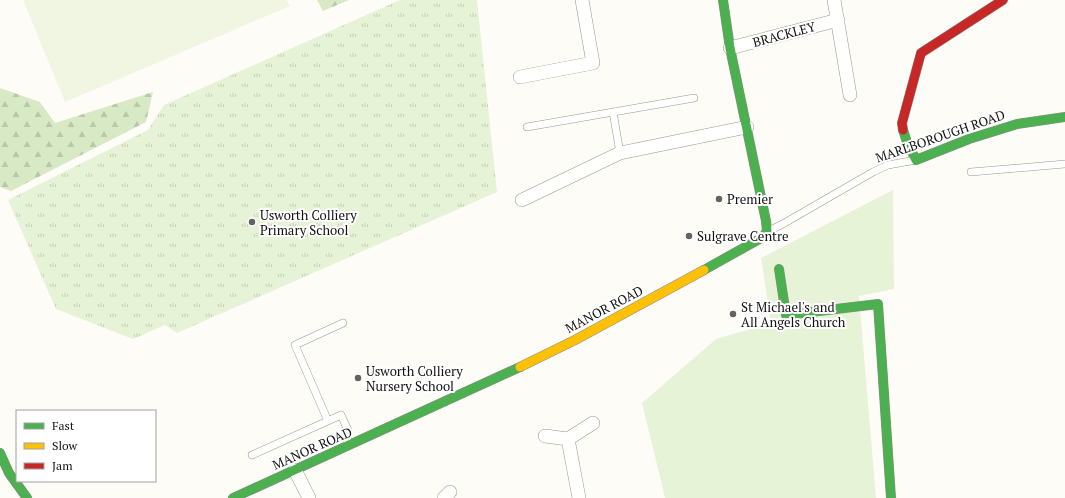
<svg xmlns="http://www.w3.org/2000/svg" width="1065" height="498" viewBox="0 0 1065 498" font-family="'PT Serif',serif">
<defs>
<pattern id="forest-firs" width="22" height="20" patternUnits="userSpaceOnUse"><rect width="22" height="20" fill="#d8eac5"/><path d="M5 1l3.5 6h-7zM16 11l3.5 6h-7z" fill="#b8c8a8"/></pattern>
<pattern id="park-tufts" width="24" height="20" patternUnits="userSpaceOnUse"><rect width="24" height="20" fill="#e7f3d7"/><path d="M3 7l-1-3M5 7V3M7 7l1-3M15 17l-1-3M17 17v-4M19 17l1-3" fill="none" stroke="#c5cfb8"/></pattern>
</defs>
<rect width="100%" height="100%" fill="#fdfcf7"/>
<path fill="#e7f3d7" d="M893,190l1,99 -35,7 17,202h-211l-23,-95 74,-64 55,-16 -10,-65z"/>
<path fill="url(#forest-firs)" d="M317,0h32l-26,11z
M0,88l40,14 15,21 98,-31 -7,30 -135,69 -11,-4z"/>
<path fill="url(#park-tufts)" d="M400,0h77l20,192 -320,141 -12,-8 -32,14 -77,-30 -48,-109 140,-70 16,-25z"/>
<path fill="#f0f6e1" d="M23,0h263l4,6 -225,96z"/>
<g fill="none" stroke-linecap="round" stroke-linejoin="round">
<defs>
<path id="lane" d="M613,112l7,41
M527,127l167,-29
M971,172l94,-8
M768,231l13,-6 92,-53 15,-7 28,-5
M328,421l-33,-76 48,-22
M252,455l89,-40 7,15 -1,14"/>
<path id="street" d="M834,0l16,95
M730,48l108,-28
M520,77l73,-14 -11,-63
M522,200l98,-47 127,-26
M545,436l23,3 25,-16
M568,439l11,59
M295,470l14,28
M444,498l6,-6"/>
<path id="fast" d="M903,130l4,12 9,18 53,-21 48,-15 48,-7
M779,269l7,46 92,-11 13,194
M704,270l59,-33 4,-6 -1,-10 -36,-173 -7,-48
M0,453l9,20 18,25
M233,498l287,-131"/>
<path id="slow" d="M520,367l55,-27 129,-70"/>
<path id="jam" d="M903,130l-1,-7 19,-70 82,-53"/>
</defs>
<use href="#lane" stroke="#979795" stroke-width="8"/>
<use href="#street" stroke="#979795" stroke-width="14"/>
<use href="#fast" stroke="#8e8d8b" stroke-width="10"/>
<use href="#slow" stroke="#8e8d8b" stroke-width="10"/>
<use href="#jam" stroke="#8e8d8b" stroke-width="10"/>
<use href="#lane" stroke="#fffffe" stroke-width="7"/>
<use href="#street" stroke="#fffffe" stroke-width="13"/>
<use href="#fast" stroke="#4caf50" stroke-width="9"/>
<use href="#slow" stroke="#ffc107" stroke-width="9"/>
<use href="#jam" stroke="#c62828" stroke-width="9"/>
</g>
<g fill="#646362" stroke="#fff" stroke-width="1.5">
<circle cx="719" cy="199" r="4"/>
<circle cx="252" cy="222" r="4"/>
<circle cx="689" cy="236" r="4"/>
<circle cx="733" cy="314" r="4"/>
<circle cx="358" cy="378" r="4"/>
</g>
<g text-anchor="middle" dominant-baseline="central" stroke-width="4" stroke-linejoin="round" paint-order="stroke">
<g font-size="13" fill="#111" stroke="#fff">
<text transform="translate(784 34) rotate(-15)">BRACKLEY</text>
<text transform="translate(940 136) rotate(-19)">MARLBOROUGH ROAD</text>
<text transform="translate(604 309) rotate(-28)">MANOR ROAD</text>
<text transform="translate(312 448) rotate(-24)">MANOR ROAD</text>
</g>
<g font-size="13" fill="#111" stroke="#fff" text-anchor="start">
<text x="727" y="199">Premier</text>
<text x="260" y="215">Usworth Colliery<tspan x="260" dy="15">Primary School</tspan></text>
<text x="697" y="236">Sulgrave Centre</text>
<text x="741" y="307">St Michael's and<tspan x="741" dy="15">All Angels Church</tspan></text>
<text x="366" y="371">Usworth Colliery<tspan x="366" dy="15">Nursery School</tspan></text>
</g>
</g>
<rect x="16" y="410" width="140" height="72" fill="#ffffff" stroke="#a0a0a0"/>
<rect x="24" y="423" width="20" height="6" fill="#4caf50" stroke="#a0a0a0"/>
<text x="52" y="430" font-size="12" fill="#111111">Fast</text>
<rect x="24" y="443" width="20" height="6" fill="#ffc107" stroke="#a0a0a0"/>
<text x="52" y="450" font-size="12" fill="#111111">Slow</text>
<rect x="24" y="463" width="20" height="6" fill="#c62828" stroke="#a0a0a0"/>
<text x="52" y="470" font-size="12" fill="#111111">Jam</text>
</svg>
